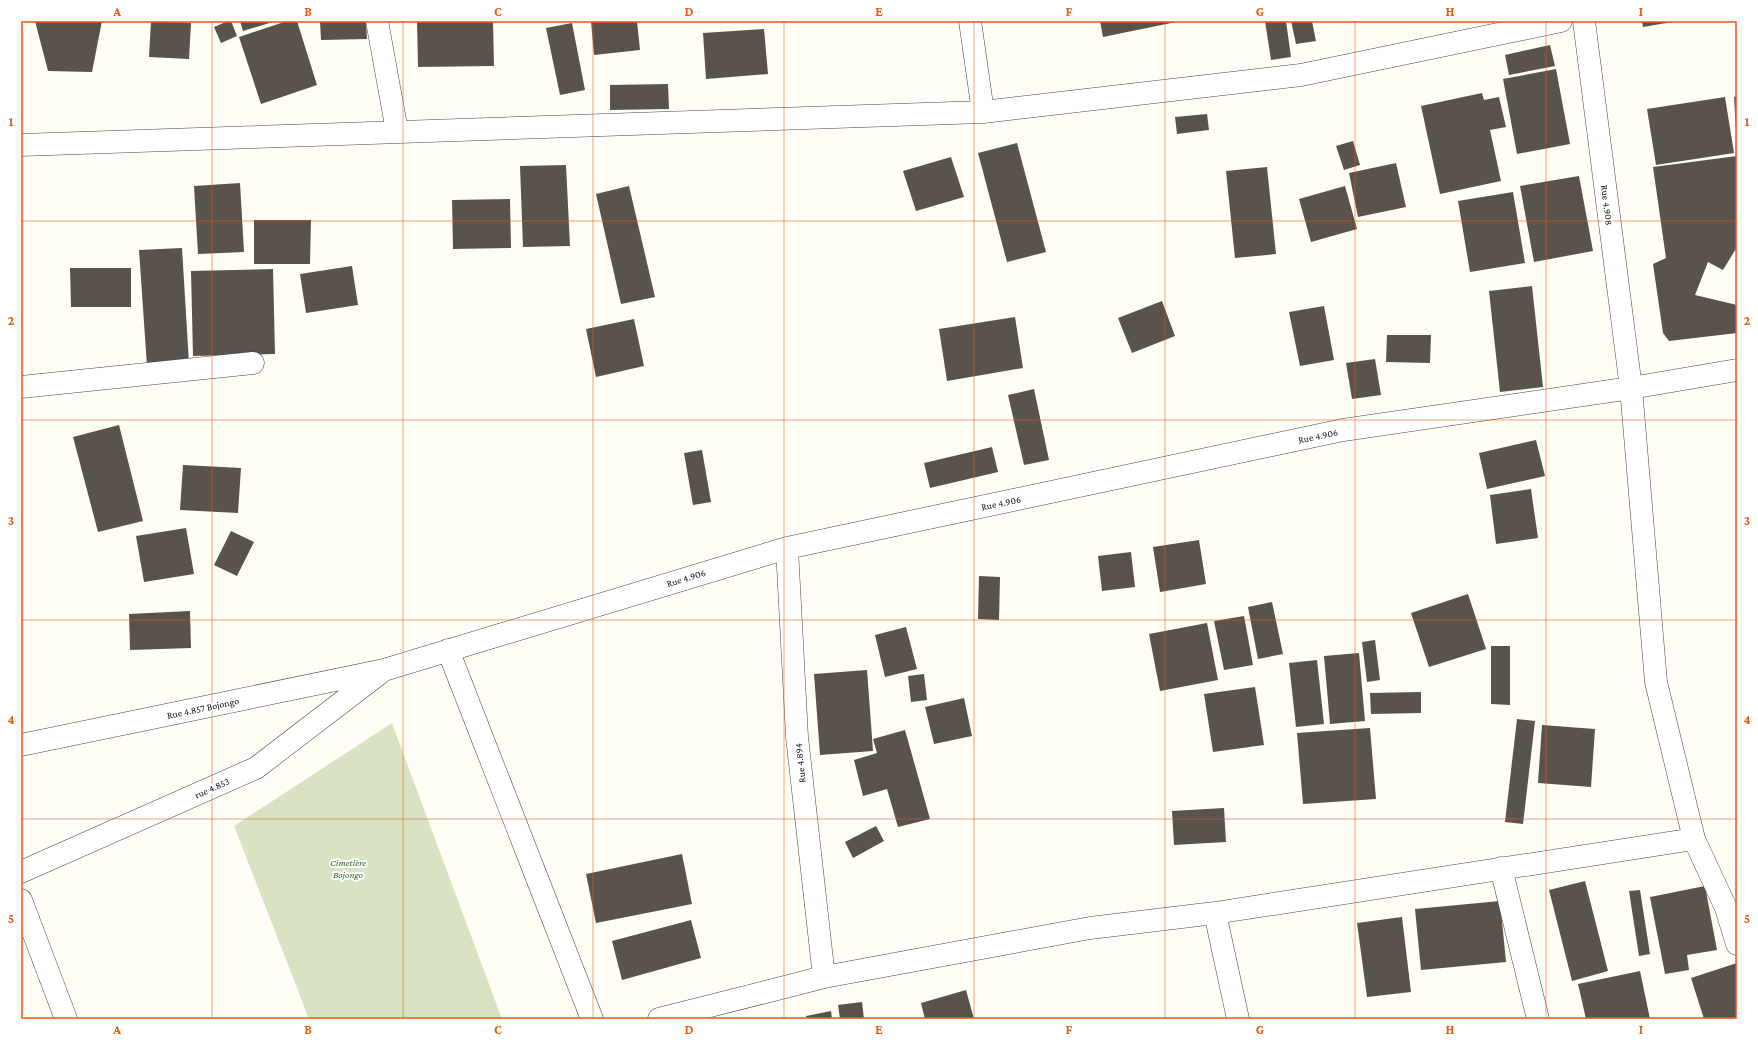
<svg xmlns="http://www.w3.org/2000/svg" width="1758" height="1040" viewBox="0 0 1758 1040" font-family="'Crimson Pro',serif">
<rect width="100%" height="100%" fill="#fffdf5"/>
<path fill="#d9e3c4" d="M392,723l110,296h-193l-75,-193z"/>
<path fill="#5a524d" d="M35,21h67l-10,51 -44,-1z
M151,21l40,2 -2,36 -40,-2z
M228,21h3l6,15 -16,7 -7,-16z
M240,21h36l-33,10z
M287,21h10l20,64 -56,19 -22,-67z
M320,21h46l1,18 -46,1z
M493,21l1,45 -76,1 -1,-45z
M591,21h46l3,29 -46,5z
M1100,21h76v1l-73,15z
M1265,21h21l5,36 -20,3z
M1291,21h21l4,20 -20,3z
M1642,21h30v1l-29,5z
M572,23l13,67 -25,5 -14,-67z
M764,29l4,45 -62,5 -3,-46z
M1550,45l5,21 -46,9 -4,-20z
M1556,69l14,75 -53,10 -14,-75z
M668,84l1,25 -59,1v-25z
M1482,93l2,7 15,-3 7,30 -16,3 11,51 -61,13 -19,-88z
M1737,96v34h-1l-2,-33z
M1725,97l9,56 -78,12 -9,-56z
M1207,114l2,16 -32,4 -2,-17z
M1353,141l7,24 -16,5 -8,-24z
M1017,143l29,109 -39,10 -29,-109z
M1737,156v91l-14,23 -15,-8 -13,33 42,10v28l-68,8 -6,-8 -10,-69 13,-6 -13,-91z
M951,157l13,40 -48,14 -13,-40z
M1396,163l10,44 -48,10 -9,-44z
M566,165l4,81 -47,1 -3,-81z
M1267,167l9,87 -41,4 -9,-87z
M1579,176l14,75 -59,11 -14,-76z
M240,183l4,69 -46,2 -4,-68z
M629,186l26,111 -34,7 -25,-110z
M1345,186l12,43 -46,13 -12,-43z
M1513,192l12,71 -55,9 -12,-71z
M510,199l1,49 -58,1 -1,-49z
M254,220h57l-1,44h-56z
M182,248l7,115 -42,3 -8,-116z
M352,266l6,39 -52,8 -6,-39z
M70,268h61v39h-60z
M273,269l2,85 -82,2 -2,-85z
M1532,286l11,101 -43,5 -11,-101z
M1162,301l13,35 -43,17 -14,-35z
M1324,306l10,54 -34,6 -11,-54z
M1015,317l8,51 -76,13 -8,-52z
M634,319l10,47 -48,11 -10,-48z
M1387,335h44l-1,28 -44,-1z
M1375,359l6,36 -29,4 -6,-36z
M1034,389l15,71 -25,5 -16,-70z
M119,425l24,96 -45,11 -25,-95z
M1536,440l9,36 -58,13 -8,-36z
M992,447l6,25 -68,16 -6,-25z
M702,450l9,52 -18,3 -9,-52z
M183,465l58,3 -3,45 -58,-3z
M1531,489l7,49 -42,6 -6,-49z
M186,528l8,46 -50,8 -8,-46z
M231,531l23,11 -17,34 -23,-11z
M1199,540l7,44 -46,8 -7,-45z
M1131,552l4,35 -33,4 -4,-35z
M979,576l21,1 -1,43 -21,-1z
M1468,594l18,55 -57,18 -18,-54z
M1272,602l11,52 -25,5 -10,-52z
M190,611l1,37 -61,2 -1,-36z
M1244,616l9,49 -29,5 -10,-49z
M1207,623l11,57 -58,11 -11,-57z
M906,627l11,42 -32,8 -10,-42z
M1375,640l5,40 -13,2 -5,-40z
M1491,646h19v59l-19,-1z
M1359,653l6,68 -35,3 -6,-68z
M1317,660l7,64 -28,3 -7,-64z
M867,670l6,81 -53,4 -6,-81z
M924,674l3,26 -16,2 -3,-26z
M1255,687l9,58 -51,7 -9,-58z
M1421,692v21l-50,1 -1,-21z
M964,698l8,38 -38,8 -9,-37z
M1517,719l18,2 -12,103 -18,-2z
M1542,725l53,4 -4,58 -53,-4z
M1370,728l6,71 -73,5 -6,-71z
M905,730l25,89 -32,8 -11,-38 -24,7 -9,-36 23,-7 -4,-14z
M1224,808l2,34 -52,3 -2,-34z
M876,826l8,15 -31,17 -8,-16z
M682,854l10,50 -96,19 -10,-49z
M1585,881l23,90 -36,10 -23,-91z
M1705,886l12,64 -30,5 2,15 -24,4 -15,-77z
M1640,890l10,64 -11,2 -10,-65z
M1500,901l6,61 -85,8 -6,-61z
M1402,917l9,75 -44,5 -10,-74z
M691,920l10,38 -79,22 -10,-39z
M1737,963v56h-33l-13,-41z
M1640,971l10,48h-64l-8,-35z
M966,990l8,29h-49l-4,-16z
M862,1002l2,17h-24l-2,-14z
M831,1011l1,8h-25l-1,-3z"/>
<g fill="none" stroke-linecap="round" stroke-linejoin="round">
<defs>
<path id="street" d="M377,21l20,110
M970,21l13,91
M1584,21l47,367 25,294 38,157 32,69 11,36
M21,145l962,-33 318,-37 260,-54
M21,387l232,-24
M787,548l10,189 27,240
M448,650l144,369
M21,745l363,-75 403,-122 556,-118 288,-42 106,-18
M1501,868l37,151
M21,872l235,-104 124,-95
M21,900l45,119
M1215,913l23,106
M659,1019l165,-42 266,-49 125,-15 479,-74"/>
</defs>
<use href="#street" stroke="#444" stroke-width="23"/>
<use href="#street" stroke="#fff" stroke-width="22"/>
</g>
<path fill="none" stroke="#e8590c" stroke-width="1" stroke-opacity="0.55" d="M212,21v998M403,21v998M593,21v998M784,21v998M974,21v998M1165,21v998M1355,21v998M1546,21v998M21,221h1716M21,420h1716M21,620h1716M21,819h1716"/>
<g text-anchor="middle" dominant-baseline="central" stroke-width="4" stroke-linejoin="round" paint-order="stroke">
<g font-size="10" fill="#111" stroke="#fff">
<text transform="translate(1607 205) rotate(83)">Rue 4.908</text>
<text transform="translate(1318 436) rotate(-12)">Rue 4.906</text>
<text transform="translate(1001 503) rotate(-12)">Rue 4.906</text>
<text transform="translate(686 578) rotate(-17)">Rue 4.906</text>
<text transform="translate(203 708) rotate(-12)">Rue 4.857 Bojongo</text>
<text transform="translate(800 763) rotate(-96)">Rue 4.894</text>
<text transform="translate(212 788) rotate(-24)">rue 4.853</text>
</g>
<g font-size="10" font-style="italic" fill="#2f6b1f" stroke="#fff">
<text x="348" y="862">Cimetière<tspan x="348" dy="12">Bojongo</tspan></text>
</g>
</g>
<rect width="1758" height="1040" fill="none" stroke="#ffffff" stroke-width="44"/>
<rect x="22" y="22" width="1714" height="996" fill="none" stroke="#e8590c" stroke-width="1.5"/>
<g font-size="13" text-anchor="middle" font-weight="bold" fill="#e8590c">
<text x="117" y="16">A</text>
<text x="308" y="16">B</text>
<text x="498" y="16">C</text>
<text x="689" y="16">D</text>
<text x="879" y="16">E</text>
<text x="1069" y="16">F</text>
<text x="1260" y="16">G</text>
<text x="1450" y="16">H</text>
<text x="1641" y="16">I</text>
<text x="11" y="126">1</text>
<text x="1747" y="126">1</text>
<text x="11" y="325">2</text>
<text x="1747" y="325">2</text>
<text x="11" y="525">3</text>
<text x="1747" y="525">3</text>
<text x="11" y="724">4</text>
<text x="1747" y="724">4</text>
<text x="11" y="923">5</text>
<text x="1747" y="923">5</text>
<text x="117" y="1034">A</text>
<text x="308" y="1034">B</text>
<text x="498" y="1034">C</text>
<text x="689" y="1034">D</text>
<text x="879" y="1034">E</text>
<text x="1069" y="1034">F</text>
<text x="1260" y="1034">G</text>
<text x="1450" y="1034">H</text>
<text x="1641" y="1034">I</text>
</g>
</svg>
